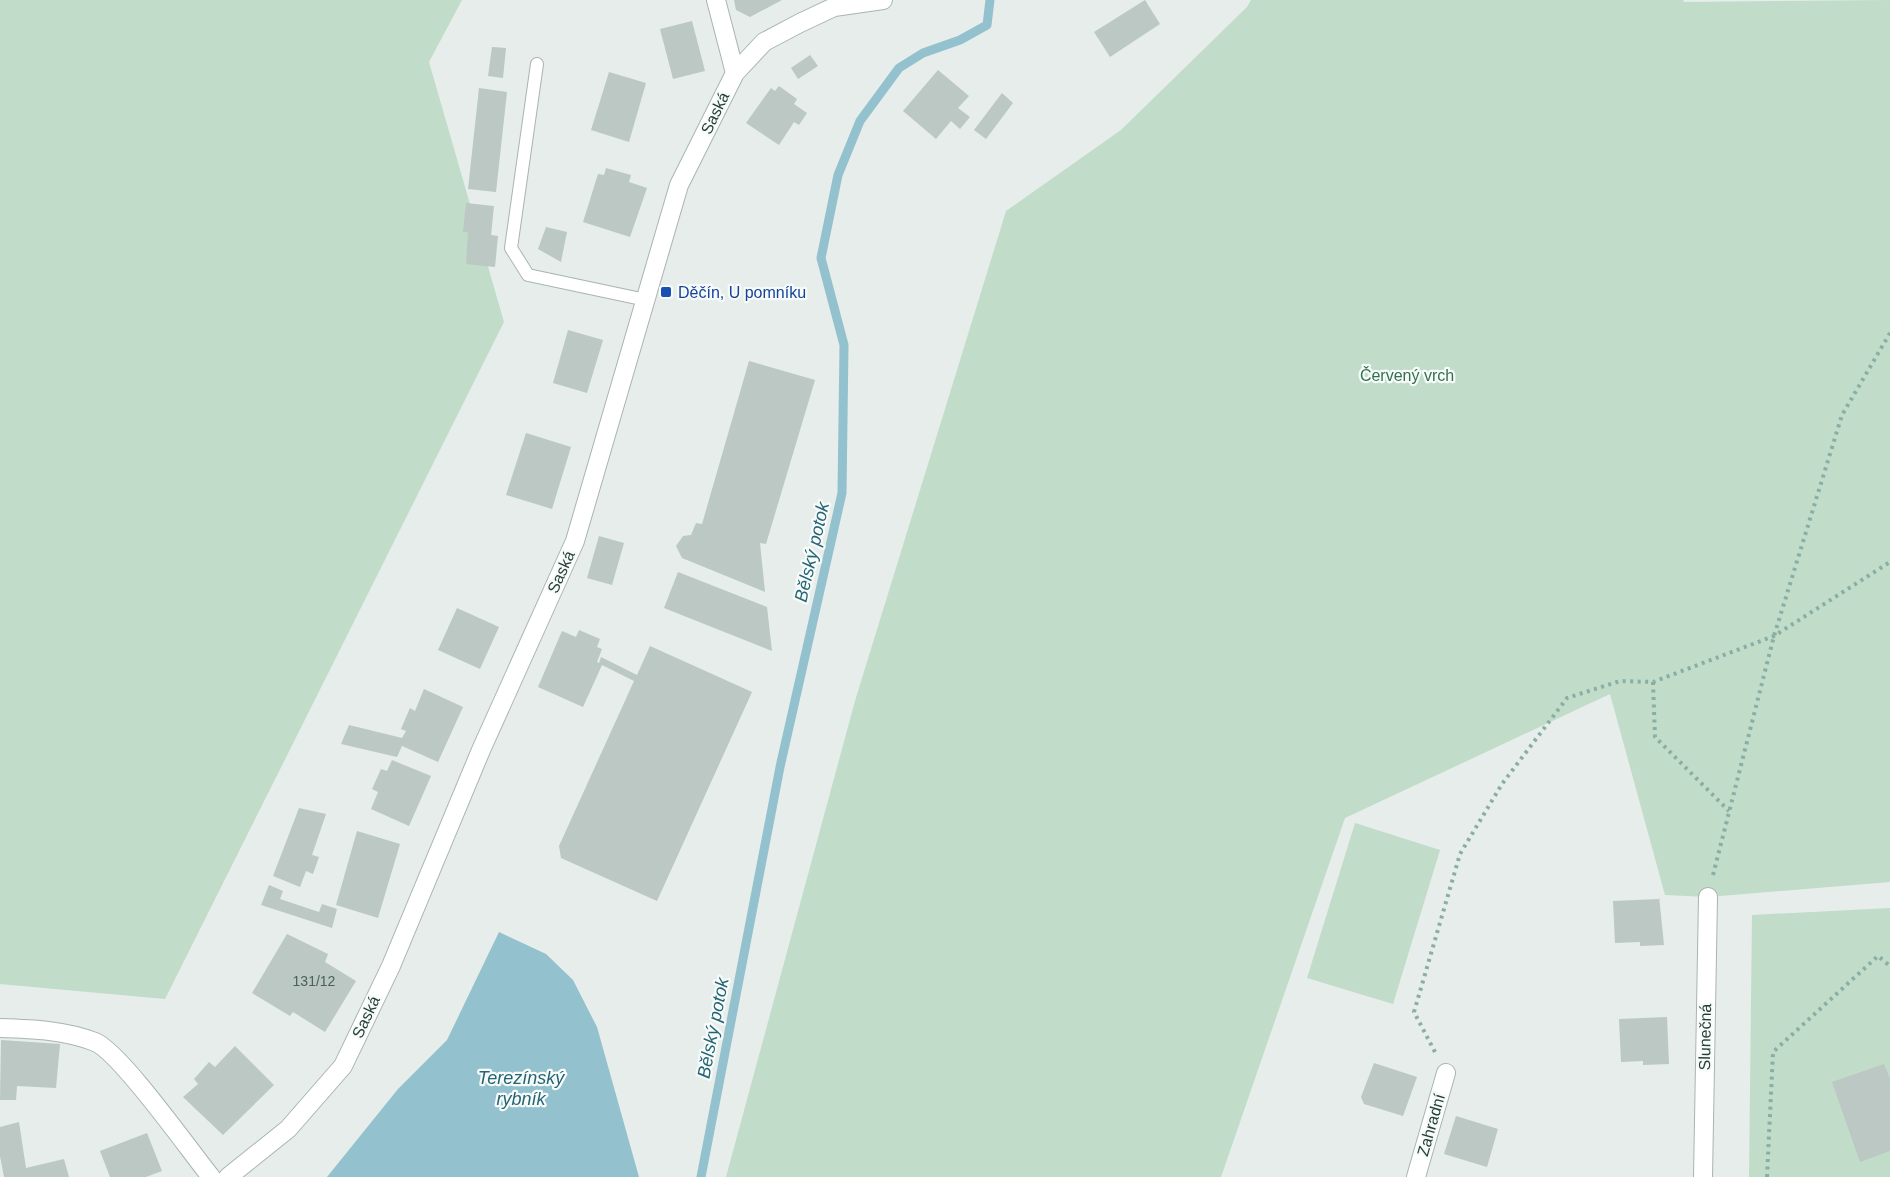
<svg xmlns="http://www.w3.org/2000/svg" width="1890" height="1177" viewBox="0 0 1890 1177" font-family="Arial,sans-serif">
<rect width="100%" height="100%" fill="#e6edea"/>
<path fill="#c1dcc9" d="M0,0h462l-33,62 75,260 -339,677 -165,-15z
M1251,0h432l1,2 206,-2v882l-182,15 -43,-2 -55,-201 -265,124 -124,359h-495l129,-476 151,-490 115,-81 126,-123z
M1355,823l85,27 -47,154 -86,-26z
M1890,908v269h-141l3,-262z"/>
<path fill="#93c1cd" d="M499,932l47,22 27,26 24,47 42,150h-312l71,-88 49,-49z"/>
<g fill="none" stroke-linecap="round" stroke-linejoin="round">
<path stroke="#93c1cd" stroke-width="9" d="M701,1177l79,-410 62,-274 2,-148 -23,-87 17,-83 22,-54 39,-53 24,-15 37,-13 27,-15 3,-25"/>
</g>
<path fill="#bbc8c3" d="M734,0h48l-32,17 -14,-7z
M1145,0l15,24 -50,33 -16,-25z
M692,21l13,50 -32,8 -13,-50z
M492,47l14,1 -3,30 -15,-2z
M810,55l8,11 -20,13 -7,-11z
M938,70l31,26 -11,12 12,9 -10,12 -9,-8 -15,18 -33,-28z
M609,72l37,11 -17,59 -38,-12z
M779,86l18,13 -3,5 13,9 -8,12 -5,-3 -15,23 -33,-22 25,-35 4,3z
M479,88l28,4 -11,100 -28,-3z
M1002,93l11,10 -27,36 -12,-9z
M606,168l25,7 -2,7 18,6 -17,49 -47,-15 15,-48 6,1z
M466,203l28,3 -3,29 7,1 -3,31 -29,-3 2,-32h-5z
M546,227l21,5 -6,30 -23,-13z
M568,330l35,10 -16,53 -34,-10z
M749,361l66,19 -49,164 -6,-1 5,49 -83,-34 -6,-12 7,-10 8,-1 5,-12 6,1z
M526,433l45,14 -19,62 -46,-14z
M599,536l25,7 -12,42 -25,-7z
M678,572l89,35 5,44 -108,-43z
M457,608l42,19 -19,42 -42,-19z
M579,630l21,9 -3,8 5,2 -5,13 2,1 2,-6 36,18 13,-29 102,46 -95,209 -96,-43 -2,-12 75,-165 -32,-16 -19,42 -45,-20 24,-56 14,6z
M424,689l39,18 -25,55 -36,-16 -5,11 -56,-13 8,-19 53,13 4,-7 -5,-2 9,-21 5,3z
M392,760l39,16 -22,50 -38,-17 7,-17 -6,-3 9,-20 6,2z
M299,808l27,6 -14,41 7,2 -6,17 -7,-3 -6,16 -27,-11z
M357,831l43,13 -22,74 -42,-13z
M269,885l14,6 -3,8 39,13 3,-8 15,5 -5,19 -71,-23z
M1659,896l5,49 -24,1v-4l-25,1 -2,-42 46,-2z
M287,934l41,20 -3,8 31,19 -31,51 -32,-20 -3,4 -38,-23z
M1667,1017l2,47 -26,1v-4l-22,1 -2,-43z
M1,1040l59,4 -4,44 -39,-2 -1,14h-16z
M235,1046l39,39 -51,50 -40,-38 15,-13 -4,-5 15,-17 6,5z
M1374,1063l43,14 -14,39 -39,-12 -3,-7z
M1884,1064l6,15v72l-30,11 -28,-80z
M1456,1116l42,13 -11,38 -43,-13z
M19,1122l7,46 38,-9 5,18h-65l-4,-21v-29z
M147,1133l15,38 -16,6h-36l-10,-26z"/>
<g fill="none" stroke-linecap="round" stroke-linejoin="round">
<defs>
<path id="service" d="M537,64l-26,184 17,27 118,25"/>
<path id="minor" d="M716,0l19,73
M0,1028c32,1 64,2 95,14 25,10 95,109 116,135
M228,1177l60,-48 55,-63 48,-100 90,-216 94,-209 104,-356 56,-112 29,-31 36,-19 34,-16 49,-7
M1416,1177l30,-104
M1703,1177l5,-280"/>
</defs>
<use href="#service" stroke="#a9b5b1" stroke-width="14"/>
<use href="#minor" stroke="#a9b5b1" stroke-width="20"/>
<path stroke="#89aea4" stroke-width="4" stroke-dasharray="3 4.5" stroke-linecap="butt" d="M1653,682l2,55 74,74
M1713,875l61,-239 68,-221 48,-82
M1435,1052l-21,-40 46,-158 42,-70 65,-86 53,-17 33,1 121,-46 116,-74
M1767,1177l6,-125 105,-96 12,10"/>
<use href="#service" stroke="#fff" stroke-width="12"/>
<use href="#minor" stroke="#fff" stroke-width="18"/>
</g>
<rect fill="#1a4fb4" stroke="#f6faf8" stroke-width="2" x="660" y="286" width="12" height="12" rx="3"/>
<g text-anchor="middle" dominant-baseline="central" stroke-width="4.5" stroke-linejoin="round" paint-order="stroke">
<g font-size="14" fill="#4b605c">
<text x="314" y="981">131/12</text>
</g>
<g font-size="16" fill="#263e39" stroke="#f6faf8">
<text transform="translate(715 113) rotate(-64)">Saská</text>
<text transform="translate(561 572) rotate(-66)">Saská</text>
<text transform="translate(366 1017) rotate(-65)">Saská</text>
<text transform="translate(1705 1037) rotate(-89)">Slunečná</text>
<text transform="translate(1431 1125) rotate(-74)">Zahradní</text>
</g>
<g font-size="16" fill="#164399" stroke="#f6faf8" text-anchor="start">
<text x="678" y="292">Děčín, U pomníku</text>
</g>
<g font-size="16" fill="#33714e" stroke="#f6faf8">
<text x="1407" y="375">Červený vrch</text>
</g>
<g font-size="18" font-style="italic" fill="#256475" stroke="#f6faf8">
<text transform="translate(812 552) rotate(-77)">Bělský potok</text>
<text transform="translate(713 1028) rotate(-79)">Bělský potok</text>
<text x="521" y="1078">Terezínský<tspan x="521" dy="21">rybník</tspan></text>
</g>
</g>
</svg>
